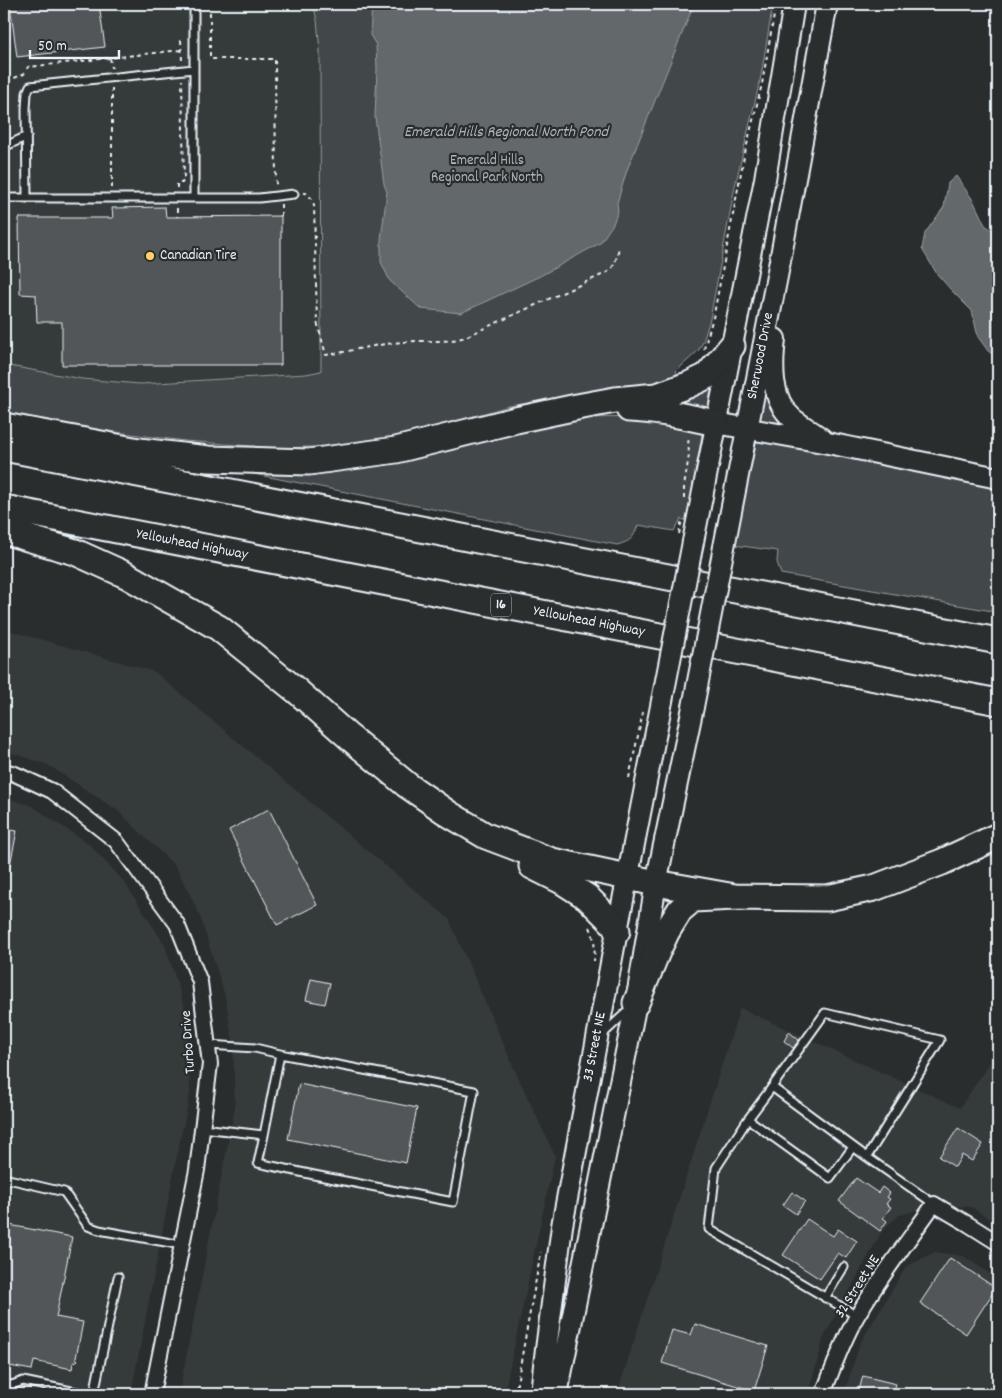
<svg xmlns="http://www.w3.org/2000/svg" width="1002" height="1398" viewBox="0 0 1002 1398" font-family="Dekko,sans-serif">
<rect width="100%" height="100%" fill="#2a2d2e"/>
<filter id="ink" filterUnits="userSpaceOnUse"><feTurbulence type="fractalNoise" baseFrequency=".02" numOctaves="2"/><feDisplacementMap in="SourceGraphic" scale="10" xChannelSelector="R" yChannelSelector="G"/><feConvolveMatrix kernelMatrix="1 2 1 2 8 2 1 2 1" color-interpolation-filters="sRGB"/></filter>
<g filter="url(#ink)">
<path fill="#363a3b" d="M4,4h309l4,16 3,31 1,320 -15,3 -166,10 -58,-5 -78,-14z
M4,629l151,43 294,247 64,147 42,90 -51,238h-325l56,-287 -2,-65 -8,-46 -26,-83 -23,-46 -59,-57 -69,-45 -44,-15z
M4,797l28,9 58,39 35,38 40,62 23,73 2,76 -12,56 -47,244h-127z
M740,1008l220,100 38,-58v174l-27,-17 -35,-2 -37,10 -17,16 -58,106 -16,57h-191z
M935,1252l28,4 35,23v115h-154l16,-51 46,-76z"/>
<path fill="#424648" stroke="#959ca0" d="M313,4h460l-12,72 -26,110 -25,133 -7,23 -5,9 -22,20 4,8 -12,4 -72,9 -87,14 -94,27 -77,13 -59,2 -94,-7 -84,-11 -97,-18v-47l78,14 58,5 166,-10 15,-3 -1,-320 -3,-31z
M768,364l16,59 -25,-3 -2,-3z
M712,384l-4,21 -3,3h-6l-44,-6z
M652,417l45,11 5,6 -15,87 -6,-2 -7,12 -36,-6c-5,14 -7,16 -21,20l-435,-85 40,4 355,-46z
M771,441l227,45v126l-217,-38 -4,-12 1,-11 -44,-6 17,-98 5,-5z"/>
<path fill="#63686b" stroke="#989fa3" d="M372,4h322l-67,166 -10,33 1,8 -5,13 -13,19 -60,33 -79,37 -40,-4 -31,-28 -9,-19v-23l6,-47 -3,-8 -9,-67 2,-48 -1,-24 -6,-10z
M956,176l17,24 12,25 13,9v124l-10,-7 -10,-14 -6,-26 -20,-20 -15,-17 -15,-25 3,-16 19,-26 4,-24z"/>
<path fill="#535759" stroke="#e8f1f8" d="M10,4h89l6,43 -88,10z
M165,207l1,10 115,-1v149h-219v-43h-25l-1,-27 -16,-1 -1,-76h94l-1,-10z
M269,809l48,96 -40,20 -48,-95z
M4,829l13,2 -9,44 -4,-1z
M311,979l19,4 -5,21 -19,-4z
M789,1032l10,8 -6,8 -9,-7z
M299,1084l118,24 -11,55 -118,-24z
M958,1128l25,16 -11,17 -10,-6 -7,12 -16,-10z
M856,1178l22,15 4,-6 8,6 -3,4 3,2 -4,5 5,3 -8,11 4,3 -7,10 -41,-30z
M792,1192l13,9 -9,13 -13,-9z
M807,1219l26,17 5,-7 19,12 -11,17 -8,-5 -18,26 -37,-24z
M4,1224l68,13 -16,80 27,5 -7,36 2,2 -5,3 -1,6 -38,-8 -2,9 -28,-5z
M950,1258l46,30 -30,46 -46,-31z
M695,1324l73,22 -14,45 -92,-28 10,-33 19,5z
M863,1376l33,8 -3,10h-35z"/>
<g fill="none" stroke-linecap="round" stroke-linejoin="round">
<defs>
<path id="lane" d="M194,4v194
M4,147l23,-11
M4,198h255l35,-4
M27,198l-1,-89 1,-16 3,-7 164,-17
M603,1034l27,-25
M772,1087l53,-74 115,27 -73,117
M748,1119l82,59 23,-31
M202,1128l62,7 16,-81 -25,-6 -47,-3
M264,1135l-6,28 56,12 139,27 21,-111 -194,-37
M4,1178l60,14 24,34 11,4 83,15
M825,1298l19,-31
M857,1316l-148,-87 7,-61 32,-49 24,-32 95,70 67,47
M4,1384l8,1 11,-4 63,13
M10,1394l2,-9
M94,1394l24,-117"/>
<path id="street" d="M4,771l11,3 37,17 64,50 61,83 23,58 10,82 -13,106 -45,224
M823,1394c10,-26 20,-54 34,-78 23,-39 51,-75 77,-112l34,20 30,19"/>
<path id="secondary" d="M775,339c-3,27 -5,61 18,80 9,7 20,13 29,20
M716,423l112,20 170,35
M693,542l72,-363 29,-175
M724,547l56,-286 47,-257
M541,1394l3,-29 18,-139 55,-295 45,-230
M557,1394l79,-391 20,-120 37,-176"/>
<path id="highway" d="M629,409c29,1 58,8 87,14
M4,426l135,25 69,8 101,3 87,-12 120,-30 61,-13 38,-7 42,-4 31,-11 19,-9 25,-30
M4,448l994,193
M4,508l994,194
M4,531l71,21 51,23 93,53 78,63 52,46 58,48 42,29 37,22 66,25 104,22 79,14
M532,866l30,15 25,16 28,28 2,6
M636,1003l21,-51 10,-21 13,-21 13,-11 42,-2 92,1 47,-10 68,-26 56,-26"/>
</defs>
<use href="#lane" stroke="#e8f1f8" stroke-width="11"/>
<use href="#street" stroke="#e8f1f8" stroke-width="18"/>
<use href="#secondary" stroke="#e8f1f8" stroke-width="24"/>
<use href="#highway" stroke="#e8f1f8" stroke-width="29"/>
<path stroke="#e8f1f8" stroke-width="2" stroke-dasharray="4 4" stroke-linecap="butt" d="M210,4v53l2,2h63l1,128
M181,40l1,21
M110,58l2,10
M4,61l1,14 2,6 -3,3
M7,81l17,-7 4,-7 153,-17
M112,188v-101
M177,188v-5h5l2,-4 -2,-99
M303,193h3l6,6 2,6 3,117 9,33c26,-4 51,-11 77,-13 22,-3 42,2 62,-5l141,-64c10,-6 10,-15 13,-25
M281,204v12
M177,208v9
M704,349l10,-35 30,-157 18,-73 14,-80
M684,499v-12l5,-32 -1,-19
M629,778l14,-66
M590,927c5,11 5,22 4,34
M515,1394l26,-142"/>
<use href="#lane" stroke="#2a2d2e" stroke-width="7"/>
<use href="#street" stroke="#2a2d2e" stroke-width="14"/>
<use href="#secondary" stroke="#2a2d2e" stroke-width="20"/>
<use href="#highway" stroke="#2a2d2e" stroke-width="25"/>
<defs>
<path id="secondary-bridge" d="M662,701l31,-159
M693,707l31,-160"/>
</defs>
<use href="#secondary-bridge" stroke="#e8f1f8" stroke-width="24" stroke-linecap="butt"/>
<path stroke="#e8f1f8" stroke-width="2" stroke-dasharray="4 4" stroke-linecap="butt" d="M679,534l3,-15"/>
<use href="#secondary-bridge" stroke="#2a2d2e" stroke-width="20"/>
</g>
</g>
<circle fill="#ffd166" stroke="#2a2d2e" stroke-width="2" cx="150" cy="256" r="5"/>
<g text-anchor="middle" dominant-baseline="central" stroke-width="4.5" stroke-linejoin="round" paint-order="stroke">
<rect fill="#2a2d2e" stroke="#afb6bb" stroke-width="1" x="491" y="593.5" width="20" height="23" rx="4"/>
<g font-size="14" font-weight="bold" fill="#e8f1f8">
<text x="501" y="605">16</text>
</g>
<g font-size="15" fill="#aeb5ba" stroke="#2a2d2e">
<text x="487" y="161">Emerald Hills<tspan x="487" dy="17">Regional Park North</tspan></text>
</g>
<g font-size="15" fill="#e8f1f8" stroke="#2a2d2e" text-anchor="start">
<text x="160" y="256">Canadian Tire</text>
</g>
<g font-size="15" fill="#e8f1f8" stroke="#2a2d2e">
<text transform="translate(761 356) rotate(-79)">Sherwood Drive</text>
<text transform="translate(192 545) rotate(11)">Yellowhead Highway</text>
<text transform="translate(589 622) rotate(11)">Yellowhead Highway</text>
<text transform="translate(189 1042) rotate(-94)">Turbo Drive</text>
<text transform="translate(595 1047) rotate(-79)">33 Street NE</text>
<text transform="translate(858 1287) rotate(-58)">32 Street NE</text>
</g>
<g font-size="16" font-style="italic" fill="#acb3b9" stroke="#2a2d2e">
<text x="506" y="132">Emerald Hills Regional North Pond</text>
</g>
</g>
<rect width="1002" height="1398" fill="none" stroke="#2a2d2e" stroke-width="20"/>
<rect x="10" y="10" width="982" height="1378" fill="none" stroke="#e8f1f8" stroke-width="2" filter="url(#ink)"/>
<path d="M30 50v8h89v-8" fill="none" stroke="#e8f1f8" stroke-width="2.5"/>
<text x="38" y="50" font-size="15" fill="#e8f1f8" stroke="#2a2d2e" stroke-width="4" paint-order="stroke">50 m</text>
</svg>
